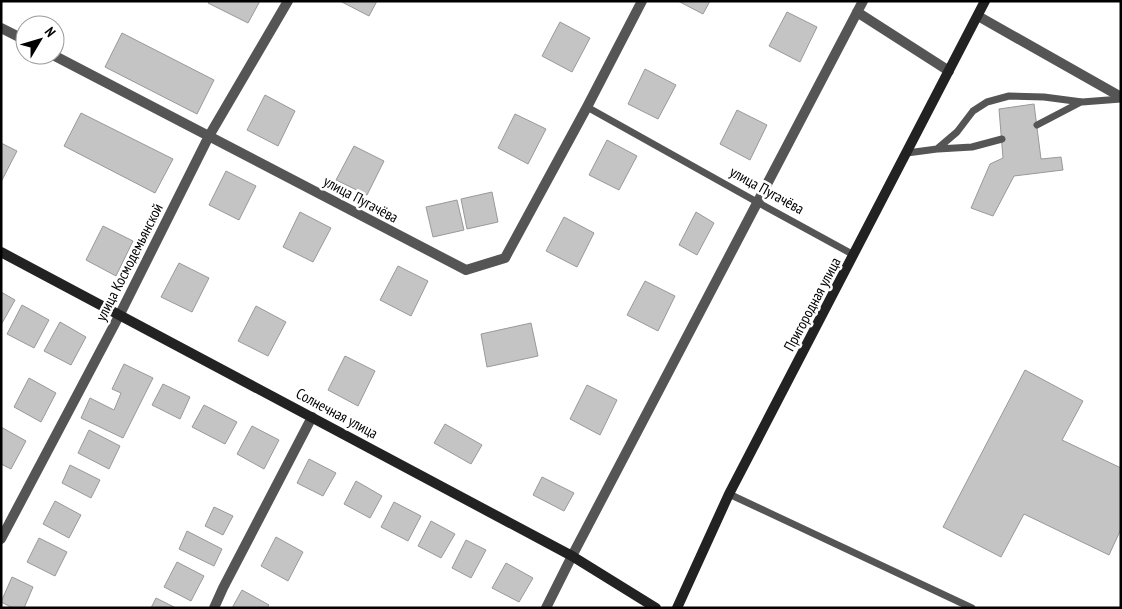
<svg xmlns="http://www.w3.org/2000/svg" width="1122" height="609" viewBox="0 0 1122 609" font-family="'PT Sans Narrow',sans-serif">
<rect width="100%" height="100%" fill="#fff"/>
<path fill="#c4c4c4" stroke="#999" d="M209,1h51l-12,22 -40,-20z
M340,1h37l-8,15z
M678,1h32l-7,13z
M787,12l30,15 -17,35 -31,-16z
M560,22l30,16 -18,34 -30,-16z
M122,33l92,47 -17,34 -92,-47z
M645,69l31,16 -18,34 -30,-15z
M265,95l30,16 -17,35 -31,-16z
M1034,104l7,55 20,-2 2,13 -49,6 -21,40 -22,-8 19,-44 13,-6 -4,-49z
M737,110l30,15 -17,35 -30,-16z
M81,113l92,46 -18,34 -91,-47z
M515,114l31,15 -18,35 -30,-16z
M607,140l30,16 -18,34 -30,-15z
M1,143l16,8 -16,31z
M354,146l30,15 -17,34 -31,-15z
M226,171l30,15 -17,34 -30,-15z
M492,192l6,30 -31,7 -6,-30z
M457,200l7,30 -31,7 -7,-30z
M300,212l31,16 -18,34 -30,-15z
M696,212l18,11 -17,32 -18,-10z
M564,217l30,16 -17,34 -31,-16z
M103,226l30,15 -17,35 -30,-16z
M179,263l30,15 -17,34 -31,-15z
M398,266l30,15 -17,35 -31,-16z
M645,281l30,15 -17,35 -31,-16z
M1,292l14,8 -14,25z
M22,305l27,15 -15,28 -27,-14z
M256,306l30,16 -18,34 -30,-15z
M60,322l26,15 -15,28 -27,-14z
M531,323l7,33 -51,11 -6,-33z
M345,356l30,15 -17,35 -30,-16z
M124,364l29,14 -30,60 -42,-20 9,-20 24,12 7,-17 -9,-4z
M1025,370l58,31 -21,39 59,28v61l-12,26 -85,-41 -23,43 -58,-30z
M29,378l27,15 -15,29 -27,-15z
M163,384l27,13 -10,22 -28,-14z
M587,385l30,15 -17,35 -30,-16z
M204,405l33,17 -12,22 -33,-17z
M445,424l37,21 -11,19 -37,-21z
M252,426l27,14 -15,29 -27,-15z
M1,427l25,14 -15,28 -10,-5z
M89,430l31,16 -11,23 -31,-16z
M309,459l27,14 -13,23 -26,-13z
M70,465l30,15 -9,18 -29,-15z
M542,477l32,16 -10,18 -31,-16z
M356,481l26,15 -12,22 -26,-14z
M55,501l26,14 -12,23 -26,-14z
M394,502l27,14 -13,25 -27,-14z
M214,507l19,9 -10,19 -18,-9z
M431,521l24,13 -14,24 -23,-12z
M187,531l35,18 -8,17 -35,-17z
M276,537l27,15 -15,29 -27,-15z
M39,538l28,14 -12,24 -28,-14z
M466,540l20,10 -15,28 -19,-10z
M177,562l27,14 -13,25 -27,-14z
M506,563l27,15 -14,24 -27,-14z
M12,577l21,10 -9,21h-11l-12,-6z
M242,590l27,15 -2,3h-35z
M156,598l20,10h-25z"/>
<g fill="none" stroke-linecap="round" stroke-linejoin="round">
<path stroke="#555" stroke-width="7" d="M587,107l170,95 97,53
M1037,125l44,-23
M938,149l34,-2 30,-8
M907,153l30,-4 20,-17 16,-21 14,-9 22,-6 35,1 38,5 39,-3
M729,494l243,114"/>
<path stroke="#555" stroke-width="10" d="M857,12l92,59
M978,16l143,81
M1,28l24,12
M53,55l413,215 39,-12 82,-151 55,-106
M1,539l119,-225 89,-178 79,-135
M214,608l9,-20 89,-171
M546,608l26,-52 291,-555"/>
<path stroke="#222" stroke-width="10" d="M1,252l571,304 84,52
M677,608l52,-114 256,-493"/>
</g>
<g text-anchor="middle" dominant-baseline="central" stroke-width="5" stroke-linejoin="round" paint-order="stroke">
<g font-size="15" fill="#000" stroke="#fff">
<text transform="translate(767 190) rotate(29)">улица Пугачёва</text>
<text transform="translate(361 199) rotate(28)">улица Пугачёва</text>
<text transform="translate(129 262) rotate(-63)">улица Космодемьянской</text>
<text transform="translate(812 304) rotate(-62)">Пригородная улица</text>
<text transform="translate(337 413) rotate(28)">Солнечная улица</text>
</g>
</g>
<rect width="1122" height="609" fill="none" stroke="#000000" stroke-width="5"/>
<g transform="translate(40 40) rotate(52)"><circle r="24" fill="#ffffff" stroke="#999999"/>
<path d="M0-4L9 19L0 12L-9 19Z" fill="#000000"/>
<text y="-8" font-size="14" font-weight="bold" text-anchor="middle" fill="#000000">N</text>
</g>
</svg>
